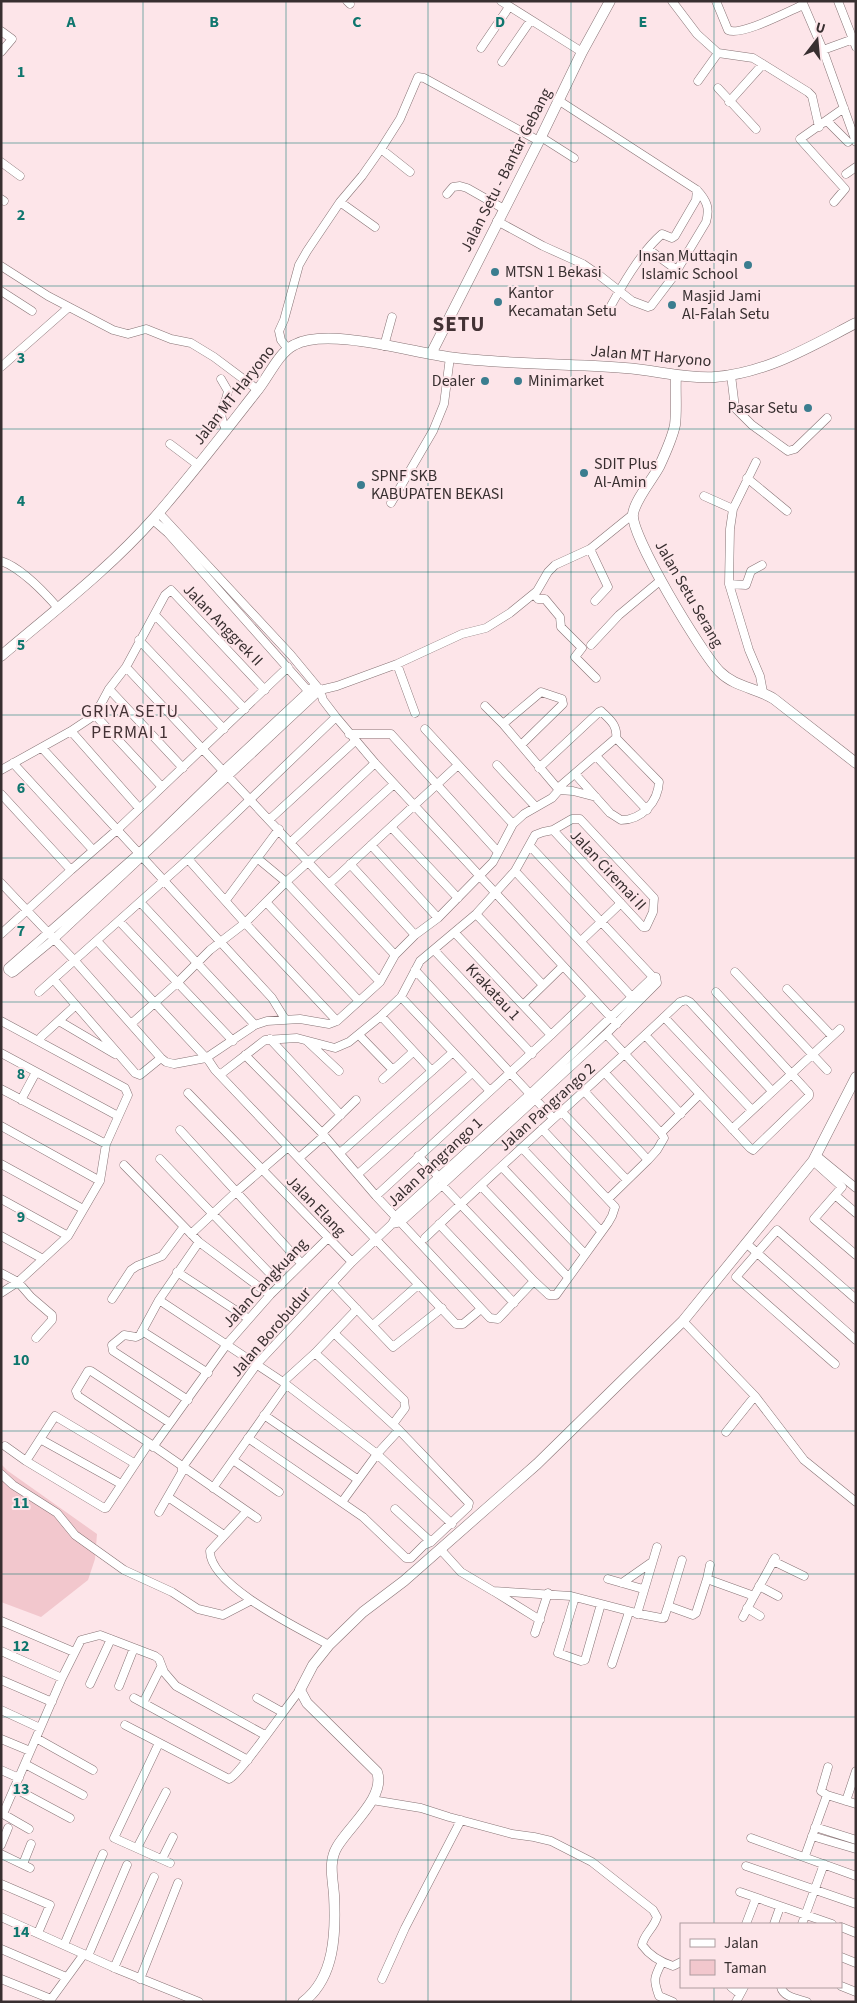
<svg xmlns="http://www.w3.org/2000/svg" width="857" height="2003" viewBox="0 0 857 2003" font-family="'Source Sans 3',sans-serif">
<rect width="100%" height="100%" fill="#fde5e9"/>
<path fill="#f2c7cd" d="M1,1464l7,7 89,63 -2,25 -7,21 -47,37 -40,-15z"/>
<g fill="none" stroke-linecap="round" stroke-linejoin="round">
<defs>
<path id="street" d="M347,1l3,3
M501,1l81,51
M672,1l25,33 21,19 35,5 55,34 4,4 7,31
M716,1l12,29c12,7 61,-19 75,-25
M802,1l21,49 33,92
M838,1l18,46
M1,31l11,8 -11,13
M481,48l28,-41
M823,50l33,-12
M502,62l29,-42
M698,81l20,-28
M718,88l38,41
M729,102l34,-38
M827,121l21,21
M541,137l33,21
M381,149l29,23
M1,162l19,14
M846,174l10,-7
M447,194l6,-7 7,-1 7,2 37,21
M1,199l3,2
M340,202l35,25
M834,202l11,-13 -45,-50 44,-31
M497,221l46,25 40,18 16,11 33,26 16,6 3,-1 22,-29 33,-55c4,-14 1,-21 -9,-32l-139,-90
M648,249l29,21
M1,266l47,30 65,34 15,4 18,-5 25,10 20,4 23,14 44,33
M1,291l31,20
M607,313c14,-26 33,-60 55,-79l10,4 3,-2 21,-36 1,-10
M384,346l8,-29
M288,349l-7,-9 -2,-9 5,-11 15,-55 8,-14 33,-49 22,-26 19,-27 19,-30 18,-42 6,1 115,63
M1,367l68,-60
M731,375l4,33 17,17 36,26 7,-2 32,-31
M221,379l7,12c-3,18 -12,19 -2,38
M170,444l28,21
M756,462l-23,47 -3,20 -1,55 20,66 11,26 3,16
M747,478l40,33
M704,496l29,13
M391,503l42,-72 11,-27 6,-47
M159,513l132,142 29,35 3,10 13,17 39,46 242,261
M153,520l15,13 142,160
M590,549l18,38 -13,14
M1,561c19,6 44,32 57,47
M729,584l17,1 5,-14 11,-6
M534,594l4,5h7l15,18 1,10 21,21 -7,9 21,21
M155,615l90,94
M139,640l85,89
M591,645l28,-30 42,-35
M397,664l18,49
M126,667l269,288
M315,685l-91,85 -85,83 -131,115v2l4,3 2,-1 40,-33 266,-249 17,-4 60,-22 65,-30 24,-6 24,-15 27,-22 11,-19 7,-7 35,-16 42,-34
M109,689l74,79
M485,706l18,18 56,66
M95,715l67,72
M503,724l38,-32 21,7 1,5 -42,41
M425,729l88,95
M71,731l68,77
M349,734h42l107,118
M42,748l230,250 13,21
M596,756l51,54
M13,763l80,87
M497,765l38,41
M539,768l60,-56 2,-1c8,8 17,14 15,27
M1,770l70,-39 24,-16 14,-26 17,-22 39,-72 6,-5 94,100
M575,774l35,39 11,7c21,0 37,-18 38,-38l-43,-44
M558,788l58,-50
M1,794l70,76
M269,820l86,-79
M391,827l67,71
M291,842l84,-79
M371,845l67,73
M257,858l29,24 94,100
M188,859l57,64 92,98
M350,864l65,71
M515,871l117,126
M1,883l74,78 86,97 5,4 8,2 32,-6 49,-33 12,-4 33,-2 29,5 8,-3 43,-39 15,-27 20,-20 23,-17 55,-56 20,-38 11,-10 28,-16 7,-8 14,1 23,6
M329,884l129,-119
M226,900l53,-71
M140,902l115,123
M266,902l93,99
M476,914l67,71
M119,921l114,120
M1,934l70,-64 47,-41 170,-162
M97,941l112,120 6,9 241,254h7l18,-15
M581,941l40,-38
M434,950l98,104
M415,970l115,124
M735,972l92,98
M54,980l81,93 5,2 21,-17
M787,989l45,47
M39,992l149,-133 148,-142
M401,997l89,94
M523,1005l40,-39
M381,1016l20,-19 19,-36 56,-47 39,-43 20,-36 8,-3 10,-2 19,-11h8l74,79 -1,14 -7,15h-3l-90,-97
M664,1017l88,93
M1,1021l124,67 3,7 -22,49 -6,37 -32,55 -50,46 -17,11
M59,1021l56,33
M131,1024l46,-41 33,-33 35,-27 41,-41 108,-98
M606,1034l75,80
M359,1035l34,35
M551,1035l40,-38
M645,1035l105,113 3,2 56,-54v-3l-93,-101
M41,1037l35,-32
M270,1039l71,76
M307,1041l32,30
M1,1053l117,63
M245,1055l77,78 54,63 114,122 8,1 36,-38
M605,1073l56,60
M221,1074l44,-34 32,-2 38,10 14,-6 32,-26 51,55
M383,1079l30,-27
M1,1089l105,55
M584,1091l64,69
M188,1093l164,169
M535,1099l18,19
M21,1100l15,-28
M561,1111l66,69
M1,1126l99,55
M732,1129l108,-100
M180,1130l121,133
M322,1133l34,-33
M522,1148l79,83
M340,1153l112,-100
M418,1156l21,21
M817,1156l39,32
M299,1158l25,-22
M160,1159l121,126
M813,1161l29,26 -28,32 42,36
M1,1164l82,45
M124,1165l75,77 71,53
M502,1167l82,86
M358,1174l114,-101
M442,1185l92,96 15,14h7l52,-72 4,-7 3,-9 -73,-78
M481,1186l87,91
M835,1195l21,18
M376,1196l175,-161 -96,-102
M1,1199l67,37
M608,1199l40,-39 9,-10 7,-12 -3,-5 39,-39
M392,1224l9,-2 41,-37 164,-151 51,-51 -1,-6h-3l-123,-131
M439,1224l75,79
M191,1234l45,-42 52,-45
M1,1236l42,23
M425,1238c83,-80 171,-156 255,-236l6,-2 4,2 82,89
M747,1244l109,96
M177,1272l72,47
M1,1273l17,9 13,15 21,18v5l-16,18
M332,1283l61,64 49,-39
M112,1299l19,-29 6,-4 25,-10 21,-28
M159,1300l124,82 94,72 75,70
M683,1321l72,75 49,64 52,42
M373,1325l45,-40
M142,1331l66,42
M334,1333l70,67 1,8 -12,16
M835,1364l-99,-87 41,-47 79,69
M283,1382l32,-29 42,-44
M188,1400l-75,-49 -1,-6 12,-10 12,2 4,-2 19,-35 40,-58
M264,1415l93,64
M170,1423l-79,-52h-3l-12,20 2,5 71,47 108,75
M726,1432l29,-36
M248,1438l115,79 43,41h5l13,-13 7,-3 37,-35 1,-4 -2,-2 -68,-71 -84,-77
M40,1439l81,45
M5,1446l21,15 78,47h2l43,-65
M153,1447l74,-103 43,-49 58,-57
M233,1460l46,32
M26,1461l29,-45 79,47
M1,1474l12,11 44,28 18,22 49,35 48,22 26,17 25,6 27,-14
M213,1488l73,-103
M168,1497l56,38
M342,1502l35,-48 22,-24
M395,1509l36,33
M159,1512l23,-40v-4l75,-104 95,-102 40,-38 4,-8 134,-122 123,-117
M246,1512l-36,39c0,35 90,78 119,94
M441,1550l20,22 32,19 78,5 69,18 21,4h3l4,-12 25,9 3,-2 11,-34 47,17 21,-38
M773,1561l31,15
M608,1579l35,10
M707,1579l3,-14
M622,1583l30,-21
M759,1586l19,10
M495,1592l45,28
M575,1597l-17,56 23,8 4,-1 16,-56
M668,1606l14,-46
M747,1608l13,8
M637,1614l20,-67
M743,1617l11,-21
M1,1621l73,31
M535,1633l13,-40
M1,1651l61,27
M612,1664l17,-52
M1,1680l51,22
M90,1684l21,-45
M119,1686l15,-38
M134,1698l114,62
M257,1698l25,14
M143,1703l18,-36
M1,1710l39,18
M125,1725l104,54c10,-3 60,-76 71,-89
M36,1738l57,32
M1,1739l29,12
M159,1743l-45,95 56,25
M25,1764l58,31
M828,1767l-7,24 6,4 29,9
M1,1770l18,8
M14,1788l56,30
M372,1800l49,8 28,9 63,17 22,3 17,4 41,21 61,48 4,7c-3,11 -13,17 -15,28 8,11 18,17 31,21l8,-4
M846,1801l10,-30
M815,1827l41,13
M29,1829l-26,-15 59,-136 19,-38 19,-5 55,21 4,3 5,13 12,14 89,49
M812,1836l44,13
M751,1838l105,38
M1,1845l7,-17
M137,1848l29,-56
M1,1854l29,14
M805,1856l22,-61
M162,1859l11,-22
M23,1864l8,-20
M746,1866l110,38
M1,1884l49,21 -12,28
M740,1892l92,32
M1,1917l116,52 82,33
M746,1924l10,-26
M774,1924l6,-17
M802,1924l22,-60
M841,1927l15,6
M64,1945l39,-91
M1,1949l65,28
M88,1956l39,-91
M841,1957l15,6
M662,1962c-8,16 -9,17 -3,34l14,6
M114,1968l40,-91
M1,1979l50,20
M140,1979l38,-96
M382,1979l23,-51 56,-108
M841,1986l15,6
M731,1987l9,7
M781,1987c2,10 17,12 26,15
M49,2002l35,-48
M736,2002l8,-15"/>
<path id="secondary" d="M431,354l108,-213 43,-89 28,-51
M676,375c-1,16 1,34 -1,50 -3,14 -10,29 -16,42 -7,13 -24,33 -26,47 -3,21 69,140 87,158 15,15 37,16 54,27l82,64
M1,656c53,-45 108,-87 154,-139 35,-40 68,-83 101,-125 12,-14 22,-39 38,-47 33,-18 117,7 154,12 59,8 118,6 177,11 30,2 60,11 90,9 52,-4 96,-31 141,-54
M303,2002c32,-24 33,-70 31,-107 -1,-16 -6,-33 3,-48 12,-21 49,-50 40,-75l-70,-69 -7,-13 13,-25 16,-20 34,-33 41,-31 133,-117 146,-143 130,-160 43,-84"/>
</defs>
<use href="#street" stroke="#877375" stroke-width="9"/>
<use href="#secondary" stroke="#877375" stroke-width="11"/>
<use href="#street" stroke="#fff" stroke-width="8"/>
<use href="#secondary" stroke="#fff" stroke-width="10"/>
</g>
<path fill="none" stroke="#0f766e" stroke-width="1" stroke-opacity="0.55" d="M143,1v2001M286,1v2001M428,1v2001M571,1v2001M714,1v1923M1,143h855M1,286h855M1,429h855M1,572h855M1,715h855M1,858h855M1,1002h855M1,1145h855M1,1288h855M1,1431h855M1,1574h855M1,1717h855M1,1860h855M714,1987v15"/>
<g fill="#3b7d8f" stroke="#fde5e9" stroke-width="2">
<circle cx="748" cy="265" r="5"/>
<circle cx="495" cy="272" r="5"/>
<circle cx="498" cy="302" r="5"/>
<circle cx="672" cy="305" r="5"/>
<circle cx="485" cy="381" r="5"/>
<circle cx="518" cy="381" r="5"/>
<circle cx="808" cy="408" r="5"/>
<circle cx="584" cy="473" r="5"/>
<circle cx="361" cy="485" r="5"/>
</g>
<g text-anchor="middle" dominant-baseline="central" stroke-width="4" stroke-linejoin="round" paint-order="stroke">
<g font-size="16" fill="#382f30" stroke="#fde5e9">
<text transform="translate(506 170) rotate(-63)">Jalan Setu - Bantar Gebang</text>
<text transform="translate(651 356) rotate(5)">Jalan MT Haryono</text>
<text transform="translate(234 395) rotate(-52)">Jalan MT Haryono</text>
<text transform="translate(689 594) rotate(60)">Jalan Setu Serang</text>
<text transform="translate(223 625) rotate(46)">Jalan Anggrek II</text>
<text transform="translate(608 870) rotate(47)">Jalan Ciremai II</text>
<text transform="translate(493 992) rotate(47)">Krakatau 1</text>
<text transform="translate(547 1107) rotate(-42)">Jalan Pangrango 2</text>
<text transform="translate(435 1162) rotate(-43)">Jalan Pangrango 1</text>
<text transform="translate(316 1206) rotate(46)">Jalan Elang</text>
<text transform="translate(265 1283) rotate(-47)">Jalan Cangkuang</text>
<text transform="translate(271 1332) rotate(-49)">Jalan Borobudur</text>
</g>
<g font-size="16" fill="#382f30" stroke="#fde5e9" text-anchor="start">
<text x="738" y="256" text-anchor="end">Insan Muttaqin<tspan x="738" dy="18">Islamic School</tspan></text>
<text x="505" y="272">MTSN 1 Bekasi</text>
<text x="508" y="293">Kantor<tspan x="508" dy="18">Kecamatan Setu</tspan></text>
<text x="682" y="296">Masjid Jami<tspan x="682" dy="18">Al-Falah Setu</tspan></text>
<text x="475" y="381" text-anchor="end">Dealer</text>
<text x="528" y="381">Minimarket</text>
<text x="798" y="408" text-anchor="end">Pasar Setu</text>
<text x="594" y="464">SDIT Plus<tspan x="594" dy="18">Al-Amin</tspan></text>
<text x="371" y="476">SPNF SKB<tspan x="371" dy="18">KABUPATEN BEKASI</tspan></text>
</g>
<g font-size="18" letter-spacing="1" fill="#433235" stroke="#fde5e9">
<text x="130" y="711">GRIYA SETU<tspan x="130" dy="21">PERMAI 1</tspan></text>
</g>
<g font-size="21" font-weight="bold" letter-spacing="1" fill="#433235" stroke="#fde5e9">
<text x="459" y="324">SETU</text>
</g>
</g>
<g font-size="16" text-anchor="middle" font-weight="bold" fill="#0f766e" stroke="#fde5e9" stroke-width="4" stroke-linejoin="round" paint-order="stroke">
<text x="71" y="27">A</text>
<text x="214" y="27">B</text>
<text x="357" y="27">C</text>
<text x="500" y="27">D</text>
<text x="643" y="27">E</text>
<text x="21" y="77">1</text>
<text x="21" y="220">2</text>
<text x="21" y="363">3</text>
<text x="21" y="506">4</text>
<text x="21" y="650">5</text>
<text x="21" y="793">6</text>
<text x="21" y="936">7</text>
<text x="21" y="1079">8</text>
<text x="21" y="1222">9</text>
<text x="21" y="1365">10</text>
<text x="21" y="1508">11</text>
<text x="21" y="1651">12</text>
<text x="21" y="1794">13</text>
<text x="21" y="1937">14</text>
</g>
<rect width="857" height="2003" fill="none" stroke="#382f30" stroke-width="5"/>
<rect x="680" y="1923" width="162" height="65" fill="#fde5e9" stroke="#ae9c9f"/>
<rect x="690" y="1939" width="25" height="8" fill="#ffffff" stroke="#ae9c9f"/>
<text x="724" y="1948" font-size="15" fill="#382f30">Jalan</text>
<rect x="690" y="1960" width="25" height="15" fill="#f2c7cd" stroke="#ae9c9f"/>
<text x="724" y="1973" font-size="15" fill="#382f30">Taman</text>
<g transform="translate(817 40) rotate(16)" stroke="#fde5e9" stroke-width="4" paint-order="stroke">
<path d="M0-4L9 19L0 12L-9 19Z" fill="#382f30"/>
<text y="-8" font-size="14" font-weight="bold" text-anchor="middle" fill="#382f30">U</text>
</g>
</svg>
